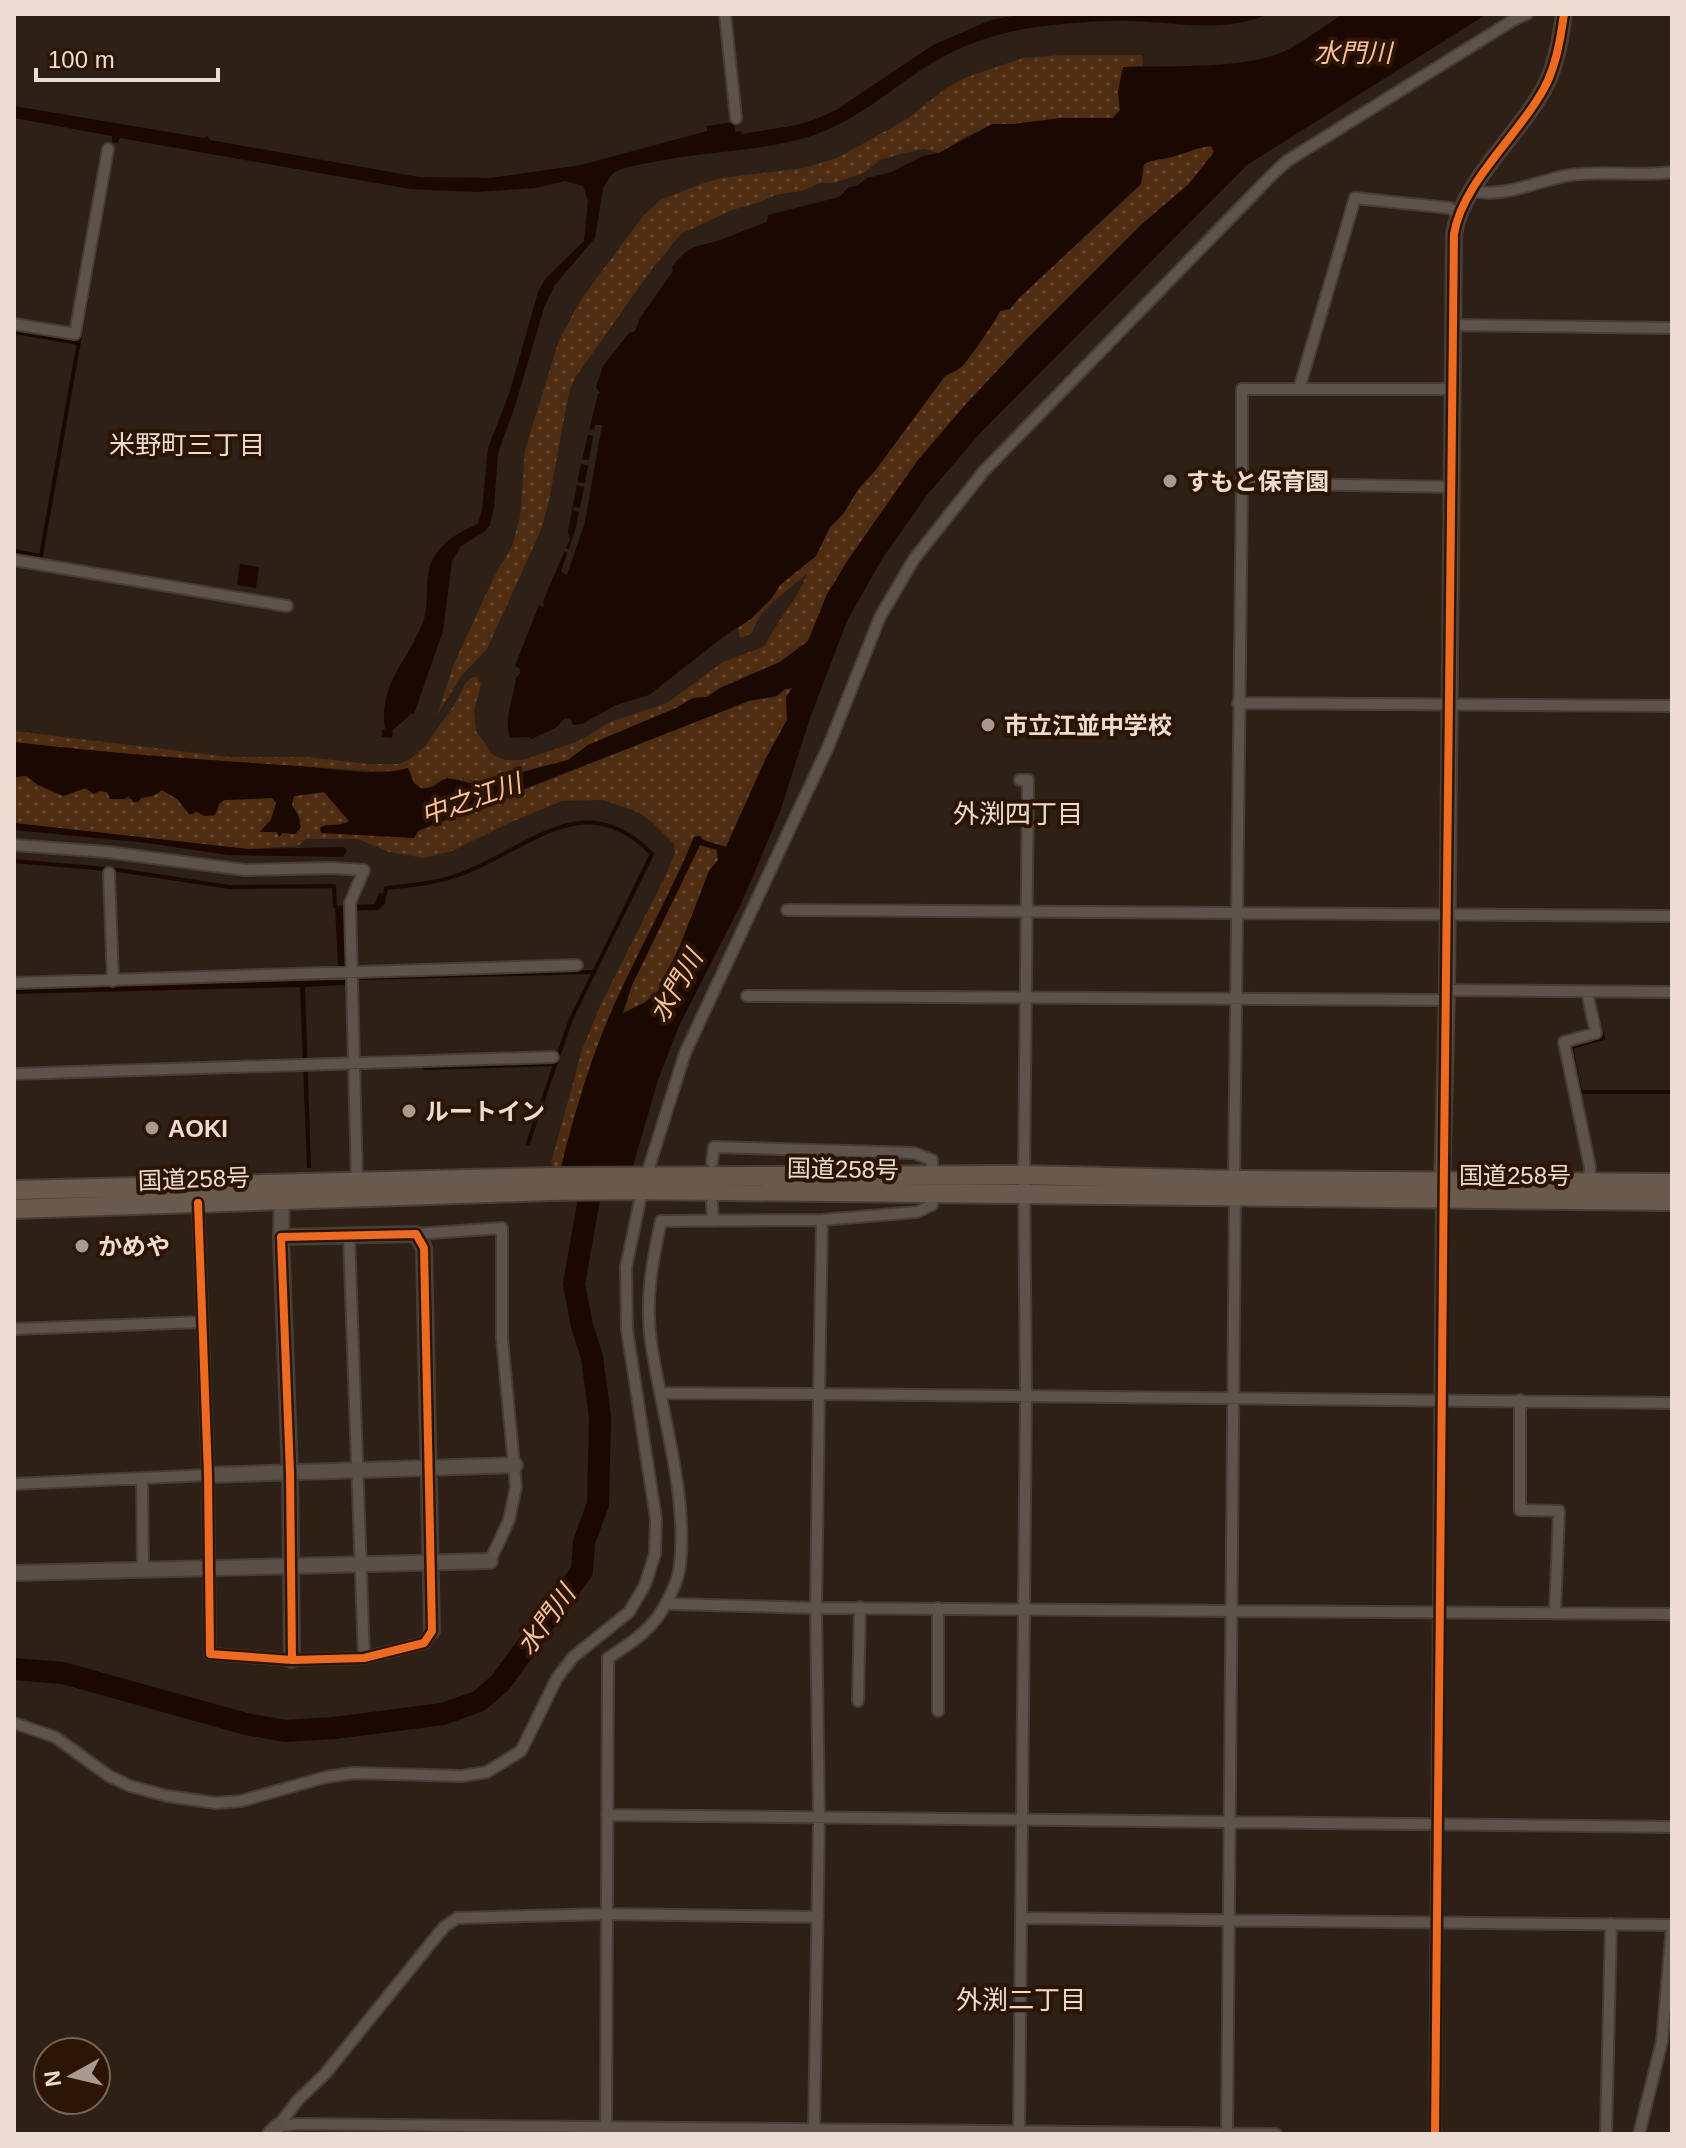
<svg xmlns="http://www.w3.org/2000/svg" width="1686" height="2148" viewBox="0 0 1686 2148" font-family="Helvetica,'Noto Sans JP',sans-serif">
<defs>
<pattern id="grass-dots" width="8" height="8" patternUnits="userSpaceOnUse" patternTransform="scale(2)"><rect width="8" height="8" fill="#4d2c11"/><path d="M2 2h.1M6 6h.1" fill="none" stroke="#674a33" stroke-width="1.8" stroke-linecap="round"/></pattern>
</defs>
<rect width="100%" height="100%" fill="#2d2016"/>
<path fill="url(#grass-dots)" d="M1061,55h81l1,11 -20,2 -5,24 2,19 -7,7h-52l-46,6h-17l-33,13 -26,16 -15,-4 -23,5 -21,6 -16,13 -30,10h-14l-18,8 -27,4 -14,7 -29,8 -51,24 -29,35 -77,109 -6,14 -20,109 -8,29 -54,119 -24,25 -26,41 16,-49 41,-89 18,-31 8,-29 5,-67 34,-110 23,-42 61,-82 17,-16 41,-16 20,-6 83,-10 33,-10 70,-39 39,-31 21,-11 56,-19z
M1211,146l3,6 -25,32 -46,39 -119,119 -58,62 -48,56 -70,100 -27,50 -13,31 -28,21 -60,26 -13,9 -14,1 -17,10 -88,37 -19,15 -73,19 -27,4 -11,-4h-15l-16,10 -10,-2c-15,-21 -20,-15 -44,-16l-266,-18 -93,-11v-11l216,26h77l62,7h30l11,-5 14,-12 29,-40 13,-25 7,-5h4l4,7 -7,27 2,20 17,24 12,5h18l56,-19 31,-19 57,-19 56,-41 42,-16c11,-25 32,-45 42,-72l-33,27 -15,16 -8,17 -11,4 -2,-10 34,-30 8,-13 35,-29 15,-29 13,-13 16,-26 15,-16 71,-96c6,-3 13,-6 18,-10 7,-8 34,-47 37,-56l10,-1 9,-11 122,-114 1,-16 5,-7 26,-4 20,-9z
M793,688l-6,32 -21,38 -40,89 -23,-7 -3,-4 -6,1c-16,40 -37,77 -55,116 -33,69 -60,139 -78,213l-7,1 -3,-4 31,-113 18,-44 64,-127 11,-26 -1,-9 -21,-21 -15,-11 -35,-12 -41,1 -53,22 -57,28 -28,7 -35,-6 -31,-13h-52l-8,7 -50,3 -234,-26v-46l12,-2c4,3 6,6 10,9 18,9 41,-3 58,10l5,-3 8,1 4,7c17,1 35,0 51,-9l15,9 12,15 7,-3 9,5 11,-3 3,-9 6,-4 48,-2 3,5 -5,17 -11,11 22,2 13,-2 6,-11 -9,-13 -1,-7 3,-4 30,-4 25,29c-9,6 -21,1 -29,7l97,4 332,-131 28,-5 8,-7z
M700,845l17,5 1,10 -9,11 -29,75 -22,45 -14,12 -21,10 9,-28z"/>
<path fill="#1b0802" fill-rule="evenodd" d="M1024,14h245c-45,19 -90,9 -137,7 -33,-1 -71,3 -103,7 -28,5 -55,13 -81,26 -48,25 -87,67 -140,83 -50,15 -104,14 -155,25 -14,3 -29,4 -41,12l-9,14 -8,50 -41,48 -10,22 -29,98 -17,47 -4,54 -4,18 -5,6 -24,15 -9,15 -9,70 -29,83h-3l-18,16 -1,8 -10,-1v-7l3,-1c-7,-47 26,-71 39,-110 6,-20 -1,-44 10,-62 11,-18 26,-25 44,-33l4,-14 6,-62 22,-57 28,-99 8,-14 38,-37 4,-40 -5,-15 -18,-5 -29,7 -60,4 -66,-3 -290,-51 -2,5 -6,-1v-6l-98,-18v-12l190,32 3,-2 3,4 209,37 71,1 91,-13 126,-34v-5l27,-4 1,10 6,-1 1,3 55,-9 19,-6 20,-9 97,-65 58,-25z
M1343,14h144l-240,151 -265,266 -55,64 -45,64 -35,62 -37,97 -30,94 -39,92 -62,122 -21,54 -30,103 -71,1c15,-62 32,-124 58,-181 25,-56 56,-109 79,-166l6,-1 3,4 23,7 40,-89 21,-38 -1,-23 6,-9 -7,1 -8,7 -28,5 -330,129 -5,8 -93,-5 -1,-5c8,-6 20,0 29,-7l-25,-29 -30,4 -2,9 6,10 3,13 -6,6 -13,-1 -3,4 -2,-5h-17l11,-12 5,-17 -4,-5 -48,2 -5,4 -4,11 -11,1 -8,-5 -3,3h-4l-12,-15 -15,-9 -9,6 -12,2 -3,4h-5l-4,-6 -6,3h-13l-3,-7 -8,-1 -5,3 -8,-6 -23,8 -25,-11 -12,-9 -12,1v-35c94,11 189,18 283,24 32,2 81,12 111,2l6,15 8,6 11,-2 14,-9 22,5 26,-4 73,-19 20,-15 88,-37 17,-10 14,-1 13,-9 60,-26 28,-21 19,-47 21,-34 70,-100 48,-56 58,-62 119,-119 46,-39 25,-32 -3,-6c-18,2 -25,8 -40,11 -10,3 -18,2 -27,7l-3,20 -122,114 -9,11 -10,2c-3,8 -31,48 -38,55 -4,4 -11,7 -17,10l-71,96 -15,16 -16,26 -13,13 -14,29 -36,29 -8,13 -21,21 -24,15 -78,61 -33,10 -34,19 -9,1 -2,-5 -6,-2 -9,10 -25,11 -2,-2 -19,1c-7,-20 4,-40 6,-60l4,-5v-4l-5,-3 24,-61 5,2 -1,-6 27,-62 -2,-8 12,-63 18,-74 2,-1 -4,-6 7,-21 26,-33 6,-2 5,-13 33,-47 -1,-4c19,-25 26,-19 51,-28 14,-5 29,-12 44,-17l1,-7 71,-18 10,-10 8,-1 10,-8 22,-5 34,-17 16,-3 53,-29h23l46,-6h52l7,-8 -2,-18 5,-25c46,-2 121,3 162,-16 20,-10 39,-25 58,-37zM700,845l17,5 1,10 -9,11 -29,75 -22,45 -14,12 -21,10 9,-28z
M240,564l19,3 -3,21 -19,-3z
M14,823l234,26 96,-2 3,4 -4,6 -115,-2 -81,-12 -133,-13z
M379,893l7,1 -1,10 -7,6 -33,1v74l-40,2 6,181h-4l-7,-181 -286,7v-5l322,-9 2,-13 -3,-61 40,-2z"/>
<path fill="#2d2016" d="M595,425h7l-17,97 -18,53 -6,-3 6,-19 -3,-2 1,-2h4l7,-22 3,-15 -6,-2 1,-3 6,1 4,-21 -8,-2 1,-3 8,1 3,-17 -9,-3 1,-4 9,1 4,-24 -7,-2 1,-5 7,1z"/>
<g fill="none" stroke-linecap="round" stroke-linejoin="round">
<path stroke="#1b0802" stroke-width="4" d="M14,332l64,11
M14,551l27,5 69,-390
M14,861l104,9 111,17 105,-1 1,20
M385,894l1,-6c27,-3 53,-5 78,-15 67,-26 121,-88 188,-19l-81,165 -43,124
M359,978l233,-6
M1595,1007l8,31 -32,9 9,45h92
M425,1068l129,-4"/>
<path stroke="#1b0802" stroke-width="22" d="M14,1669l49,4 183,51 39,7 49,-3 109,-14 36,-13 21,-18 82,-112 2,-29 14,-38 2,-87 -8,-60 -10,-31 -8,-42 20,-114"/>
<defs>
<path id="street" d="M725,14l11,104
M1471,191c35,7 65,-10 99,-16 34,-5 68,2 102,-3
M14,324l61,10 33,-185
M1453,325l219,3
M1299,389l56,-191 95,10 7,5
M1452,487l-210,-4v-94h211
M14,560l273,46
M1238,703l434,3
M14,845l93,7 138,18 87,-2 32,2 -14,33 7,279
M109,873l4,108
M787,910l885,6
M14,983l563,-18
M1447,990l225,2
M1587,992l9,41 -32,9 26,125 -1,16
M747,996l700,4
M14,1074l539,-17
M712,1162l2,-15 200,6 18,7v15
M646,1177l39,-124 144,-308 51,-128 34,-58 70,-88 288,-296 15,-14 228,-142 12,-5
M1234,1180l8,-697
M198,1203l10,272 2,179 82,6 72,-2 60,-15 8,-12
M712,1203l1,18
M416,1234l86,-6v110l14,149 -7,33 -19,41
M349,1236l15,422
M14,1329l188,-7
M661,1393l158,1 3,-174
M1520,1400v110l39,1 -4,102
M142,1478l1,92
M14,1484l194,-9
M667,1601l5,3 144,4 856,6
M858,1701l2,-94
M938,1711v-103
M14,1723l41,14 54,39 21,10 37,10 49,7 25,-2 85,-24 28,-4 108,3 25,-4 34,-21 36,-73 16,-21 56,-45 16,-27 10,-31 1,-35 -29,-189 -1,-63 16,-76
M607,1815l1065,12
M1021,1918l651,7
M278,2126l21,-2 977,10
M278,2126l20,-26 27,-26 119,-147 13,-9 148,-4 213,3
M606,2134l2,-476c18,-12 38,-24 51,-43 9,-14 19,-33 21,-50 8,-70 -19,-153 -29,-223 -6,-41 1,-80 10,-121l161,-1 95,-8 15,-7v-12
M814,2134l5,-315 -3,-211 3,-214 853,9
M1019,2134l7,-738 -2,-221 4,-395h-8
M1227,2134l8,-938
M1435,2134l7,-936
M1606,2134l5,-210
M1639,2134l23,-93 10,-115"/>
<path id="secondary" d="M1442,1190l5,-200 7,-756c8,-49 59,-94 85,-137 16,-24 21,-55 25,-83
M281,1237l1,-44
M208,1475l307,-10
M14,1573l476,-12
M292,1660l-2,-187 -9,-236 135,-3 8,14 8,383
M270,2134l8,-8"/>
<path id="highway" d="M14,1190l536,-13 474,-2 210,5 438,3
M14,1209l536,-18 83,-1 1039,11"/>
</defs>
<use href="#street" stroke="#483d36" stroke-width="14"/>
<use href="#secondary" stroke="#483d36" stroke-width="18"/>
<use href="#highway" stroke="#483d36" stroke-width="22"/>
<use href="#street" stroke="#5d524c" stroke-width="10"/>
<use href="#secondary" stroke="#5b5047" stroke-width="14"/>
<use href="#highway" stroke="#695a4d" stroke-width="18"/>
<defs>
<path id="cycleway" d="M198,1203l10,272 2,179 82,6 72,-2 60,-15 8,-12 -8,-383 -8,-14 -135,3 9,236 2,187
M1435,2134c4,-633 13,-1267 19,-1900 8,-49 59,-94 85,-137 16,-24 21,-55 25,-83"/>
</defs>
<use href="#cycleway" stroke="#2c1504" stroke-width="13"/>
<use href="#cycleway" stroke="#ed6a23" stroke-width="8"/>
</g>
<g fill="#a99a90" stroke="#2c1504" stroke-width="3">
<circle cx="1170" cy="481" r="8"/>
<circle cx="988" cy="725" r="8"/>
<circle cx="409" cy="1111" r="8"/>
<circle cx="152" cy="1128" r="8"/>
<circle cx="82" cy="1246" r="8"/>
</g>
<g text-anchor="middle" dominant-baseline="central" stroke-width="8" stroke-linejoin="round" paint-order="stroke">
<g font-size="24" font-weight="bold" fill="#ecdcd1" stroke="#2c1504" text-anchor="start">
<text x="1186" y="481">すもと保育園</text>
<text x="1004" y="725">市立江並中学校</text>
<text x="425" y="1111">ルートイン</text>
<text x="168" y="1128">AOKI</text>
<text x="98" y="1246">かめや</text>
</g>
<g font-size="24" fill="#ecdcd1" stroke="#2c1504">
<text transform="translate(843 1169) rotate(1)">国道258号</text>
<text x="1515" y="1175">国道258号</text>
<text transform="translate(194 1179) rotate(-2)">国道258号</text>
</g>
<g font-size="26" font-style="italic" fill="#f8c19b" stroke="#2c1504">
<text x="1353" y="53">水門川</text>
<text transform="translate(471 799) rotate(-19)">中之江川</text>
<text transform="translate(676 986) rotate(-60)">水門川</text>
<text transform="translate(546 1620) rotate(-54)">水門川</text>
</g>
<g font-size="26" fill="#ecdcd1" stroke="#2c1504">
<text x="187" y="445">米野町三丁目</text>
<text x="1018" y="814">外渕四丁目</text>
<text x="1021" y="2000">外渕二丁目</text>
</g>
</g>
<rect width="1686" height="2148" fill="none" stroke="#ecdcd1" stroke-width="32"/>
<g transform="translate(72 2076) rotate(262)"><circle r="38" fill="#2c1504" stroke="#796556" stroke-width="2"/>
<path d="M0-6L14 30L0 20L-14 30Z" fill="#a99a90"/>
<text y="-12" font-size="22" font-weight="bold" text-anchor="middle" fill="#ecdcd1">N</text>
</g>
<path d="M36 68v12h182v-12" fill="none" stroke="#ecdcd1" stroke-width="4"/>
<text x="48" y="68" font-size="24" fill="#ecdcd1" stroke="#2c1504" stroke-width="6" paint-order="stroke">100 m</text>
</svg>
